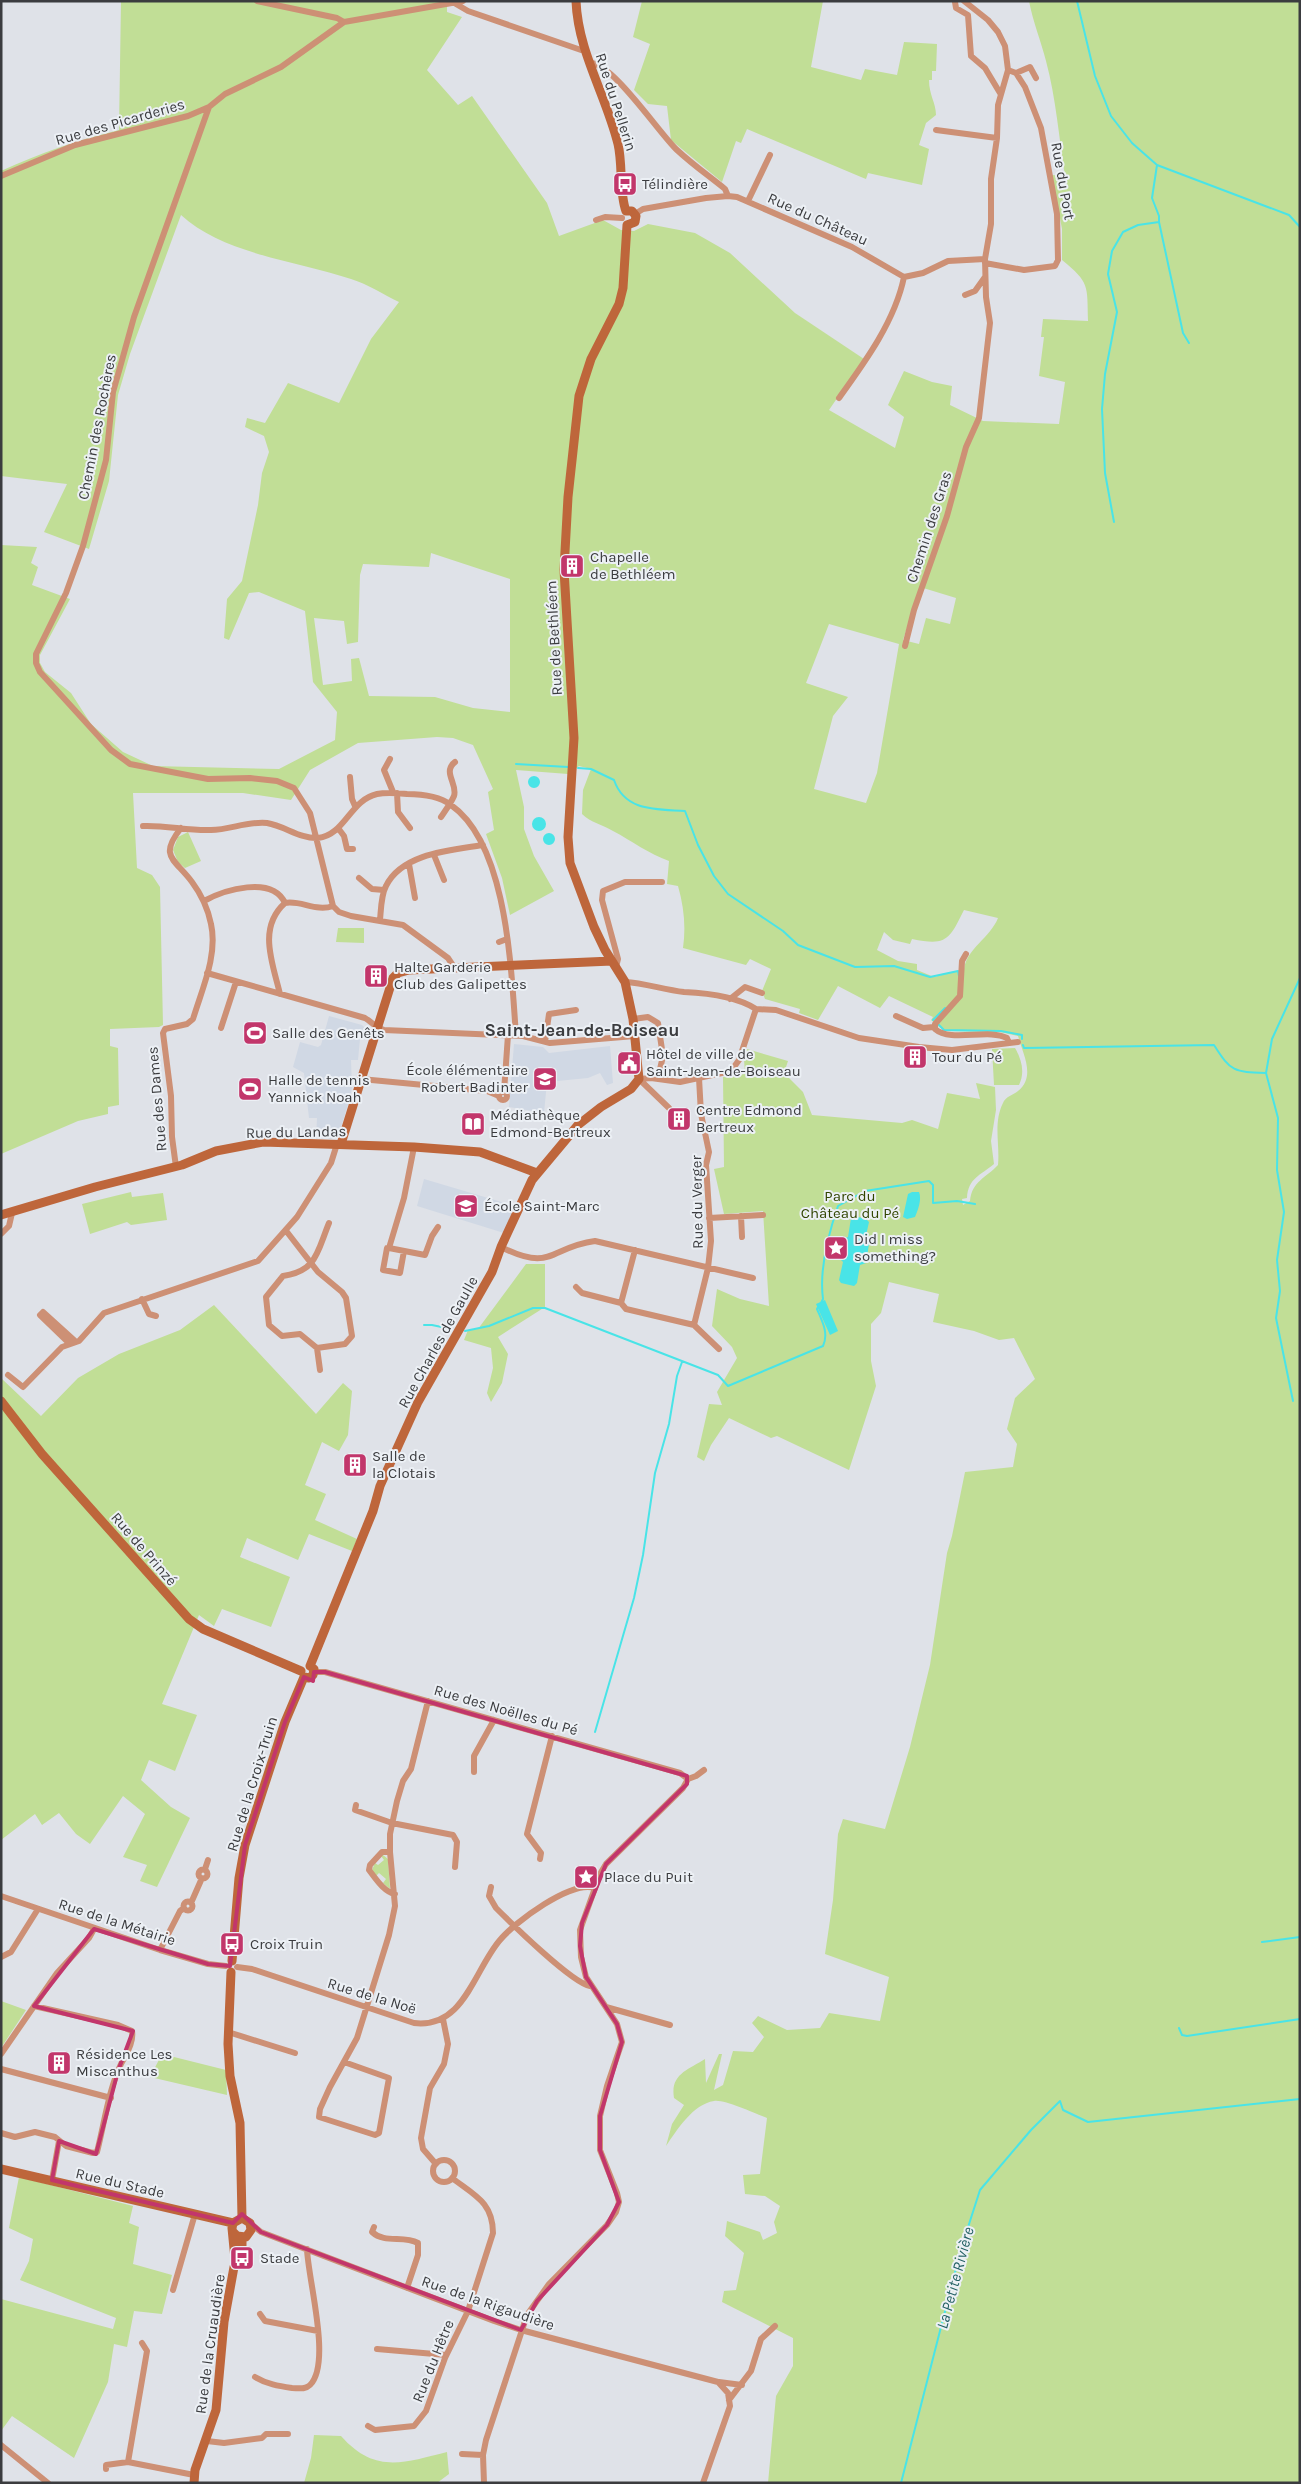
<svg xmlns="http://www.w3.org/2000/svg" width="1301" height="2484" viewBox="0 0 1301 2484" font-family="Karla,sans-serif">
<rect width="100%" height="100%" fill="#dfe2e8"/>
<path fill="#d0d8e4" d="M329,1016l33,9 5,5 1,7 -8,2 -2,21h-7l1,28 -3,13 -10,33 -7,5 -16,-1 1,-20h-8l-5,-45 -11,-6 7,-25 18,5 3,-2z
M514,1044l29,3 6,6 61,-7 3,37 -6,2 -7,-12 -12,5 -41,4 -3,31 -35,-6z
M424,1179l91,27 -11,27 -87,-27z"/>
<path fill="#c1de96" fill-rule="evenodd" d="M121,1h329l-3,1v10l15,5 -35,53 31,35 14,-9 75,107 12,33 44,-16 18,10 13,1 14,-7 47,9 35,20 65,60 69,46 -35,51 66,38 9,-31 -16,-12 16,-34 28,11 20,4 -2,19 33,16 76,3 6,-42 -26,-6 5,-39h-3l2,-18 45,2c-1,-36 2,-38 -26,-61v-31l-10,-54 13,1c-6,-38 -9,-78 -19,-115 -5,-20 -13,-39 -17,-60h271v2482h-532l8,-87 17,-30v-28l-71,-36 2,-11 12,-1 8,-37 -19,-17 2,-15 33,11 3,8 14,-7 -3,-11 6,-16 -15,-10 -20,-2 -2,-19 17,-1 7,-56c-11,-4 -43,-19 -53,-17 -21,3 -37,29 -48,45l6,-22 12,-19 -10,-7c-4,-24 14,-28 31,-39l1,24 13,-29h3l-8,36 9,-5 10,-34 20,1 11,-15 -12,-14 6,-7 29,14 33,-2 9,-15 51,8 9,-44 -64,-23 8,-54 5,-66 5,-15 42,10 25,-82 20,-82 17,-112 5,-17 13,-64 48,-5 4,-23 -10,-15 8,-31 20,-19 -21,-41 -15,2 -25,-9 -41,-9 6,-28 -50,-12 -8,31 -10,11v37l5,25 -27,84 -72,-34 -6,2 -42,-20 -18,27 -7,16 -7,-4 12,-53 13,1 -5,-13 20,-34 -5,-11 -20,-21 5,-37 23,10 29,7 -6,-95 -39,3 -10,-45 10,-2 -1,-90 22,-3 -1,-15 3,-10 41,12 -4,12 19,19 9,23 90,8 10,-3 26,9 9,-36 33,6 -4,-16 19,4 1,23 -5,31 3,23c-13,11 -26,14 -27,34l-5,1 1,6 7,-4c2,-20 16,-23 28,-36 2,-21 -5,-42 5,-62 2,-6 10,-8 15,-12 18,-14 5,-37 0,-55l-18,-4 -56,-1 -13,-11 2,-3 -44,-21 -9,12 -42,-22 -20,34 -19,-7 1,-4 -35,-10 -3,-8 9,-22 -21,-10 -4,6 -63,-17c3,-21 1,-41 -5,-62l-11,-2 2,-23c-20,-7 -37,-20 -56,-30 -11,-7 -22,-8 -31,-17l1,-24 8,-21 -12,-3 -11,8 -52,-4 8,37v22l10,27 20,35 -44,24 -8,-37 -16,-44 8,-4 -6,-38 5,-3 -20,-44 -20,-7 -16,-1 -79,6 -48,27 -19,30 -48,-7h-110l4,75 15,7 8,12 3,138 -4,2 -49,2v17l8,2 1,57 -11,2v7l-30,7 -77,33v-609l36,2 -6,16 7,4 -6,18 38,14 -30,56v8l5,9 26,21 20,31 32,28 30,14 126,3 56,-29 2,-28 -24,-30 -8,-71 -46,-19 -10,1 -20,47 -5,-2 3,-39 15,-18 16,-76 4,-32 7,-21 -5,-16 -19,-9 2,-9 18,5 23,-40 51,20 32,-64 28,-37c-15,-7 -31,-18 -48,-23 -54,-18 -128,-25 -170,-64l-51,139 -12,41 -9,86 -20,68 -45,-17 23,-48 -66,-8v-305c39,-18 77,-31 118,-41zM431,553l79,26v133l-37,-4 -38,-11 -66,-1 -10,-38 -8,1 1,22 -29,4 -9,-67 30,3 3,23 11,-2 2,-67 3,-11 66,3zM920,587l36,11 -6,26 -24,-6 -7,26 -16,-4zM829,624l70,20 -22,129 -11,30 -52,-14 19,-73 15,-19 -42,-14zM964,910l34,8c-8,20 -31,30 -34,51l-30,8 -17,-7v-6l-19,-3 -21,-11 7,-18 9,8 17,4 2,-5c35,7 37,1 52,-29z
M642,1h181l-12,66 50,13 4,-11 32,6 7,-33 33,2 -1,27h-4v9h-3c0,15 7,23 7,35l-10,8 -7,22 10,4 -7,36 -54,-12 -2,6 -5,-2 -114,-48 -6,14 -5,-2 -14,41 -51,-42 -4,-34 -19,-2 -14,-14 16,-46 -17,-7z
M188,832l13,29 -16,7 -7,-6 -5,-12 5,-13z
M338,928h26v15l-28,-1z
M1015,1048c7,12 10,25 4,37h-25l-2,-36z
M131,1192l1,5 31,-4 4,27 -36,5 -4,-3 -37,12 -8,-30z
M526,1264h19v43l-47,30 10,17 -6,29 -11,19 -4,-9 6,-25 -2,-20 -27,-8 4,-10 10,-1z
M214,1305l102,109 27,-31 9,8 -4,44 -9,16 -17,-9 -17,43 21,9 -11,26 42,19 -5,12 -43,-17 -11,26 -51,-22 -7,19 50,20 -19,50 -49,-18 -8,17 -15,-11 -37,89 35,11 -22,56 -26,-11 -8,20 30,27 19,11 -33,69 -17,-6 7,-16 -24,-8 22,-43 -22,-18 -33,48 -14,-10 -17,-21 -17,12 -7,-11 -34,26v-462l40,38 37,-38 41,-24 61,-24z
M383,1855l5,4 2,30 -7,-6 3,-4 -7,-6 -3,3 -4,-6 3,-7 3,2 6,-5 -3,-4z
M1,2001l25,9 -25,38z
M162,2054l64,16 1,25 -77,-18z
M19,2177l114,29 -4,17 10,4 -6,37 39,11 -10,39 -28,-3 -7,36 -13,-3 -6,38 -34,76 -62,-42 -11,15v-132l112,30 3,-11 -96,-38 9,-19 4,-22 -24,-11z
M314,2435l27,1c34,38 62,27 106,16l2,22 -12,9h-133l7,-25z"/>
<path fill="#49e4e7" d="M528 782a6 6 0 1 1 12 0a6 6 0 1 1-12 0Z
M532 824a7 7 0 1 1 14 0a7 7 0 1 1-14 0Z
M543 839a6 6 0 1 1 12 0a6 6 0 1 1-12 0Z
M912,1192h7c3,7 -1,18 -4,25l-8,2 -4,-2 5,-23z
M854,1216l12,3 3,3 -4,18 4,4 -3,19 -6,2 -3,18 -3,3 -13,-3 -2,-3 4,-18 -4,-4 3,-19 6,-2 3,-19z
M825,1300l13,31 -8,4 -14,-31z"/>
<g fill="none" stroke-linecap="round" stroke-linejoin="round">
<path stroke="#49e4e7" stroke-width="2" d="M1077,1l18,75 16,40 21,27 25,22 132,50 11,12
M1159,222l24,111 6,10
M1114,522l-9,-49 -3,-64 3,-35 12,-62 -9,-38 4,-23 11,-19 15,-7 21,-3v-6l-7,-18 5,-33
M516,764l52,3
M578,768l13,1 23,11c11,32 43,29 71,31l13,34 16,31 14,18 55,37 15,14 57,22 39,-1 36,11 28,-6 1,5
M933,1020l12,-12
M938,1024l6,6 57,1 21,4v4
M1023,1045l1,3 190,-3c17,27 20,27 52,28
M821,1303l2,-4c-4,-30 5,-64 15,-93l27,-15 64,-10 4,4v18l24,-2 18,3
M424,1325h8l19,4
M465,1331l24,-5 44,-18h12l173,67 10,11 95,-40c6,-13 -1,-25 -6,-37l1,-2
M1293,1401l-17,-83 4,-27 -3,-31 7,-48 -7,-42 1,-52 -12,-45 6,-34 28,-61
M595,1732l39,-134 9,-43 12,-82 14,-49 8,-48 5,-14
M1262,1942l38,-5
M1179,2028l3,7 5,1 113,-17
M901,2483l60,-234 19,-59 51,-60 29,-29 3,9 25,12 212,-23"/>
<path stroke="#cd9075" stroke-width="6" d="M257,1l80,17 7,4 119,-21
M955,2l1,6 12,7 3,41 14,12 15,25
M456,4l12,7 113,39 3,-1
M590,63c22,-1 69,70 87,87 15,14 32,26 48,39l3,7
M1016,73l14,-6 6,11
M209,107l-75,210 -15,54 -6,21 -7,68 -23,86 -17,47 -30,61v9l4,9 71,78 19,14 78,15 42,-1 27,3 17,7 16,25 23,93 6,6 12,4 52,9 45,33 6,9
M936,130l61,8
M1,176l74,-31 113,-29 21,-9 16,-13 56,-27 63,-45
M748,201l22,-46
M635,214l8,-5 63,-11 22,-2 9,1 115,50 52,30 19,-4 25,-12 37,-2
M596,220l9,-3 17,1
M985,263l39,7 31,-4 3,-6 -1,-46 -16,-86 -16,-41 -9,-14 -8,-3
M965,295l10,-4 10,-14
M839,398c26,-36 56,-77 65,-121
M905,646l9,-36 33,-94 19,-69 13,-29 11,-95 -4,-26 -1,-38 6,-35v-45l6,-41 1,-33 10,-35 -3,-24 -7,-14 -10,-12 -24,-19
M390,759l-6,11 9,22
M350,777l2,22 3,7
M397,793l1,19 12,16
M441,817c4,-6 10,-14 13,-21 4,-12 -12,-24 1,-34
M143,826c23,-1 45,5 68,4 19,0 36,-9 56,-7 18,3 33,16 51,15 27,-3 32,-38 59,-44 10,-2 20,-1 30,0 14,0 32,2 44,11 57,40 60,166 65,230
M338,828l6,8 3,13h6
M434,855l10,25
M409,864l6,34
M359,878l13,11 12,1
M204,901c20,-11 68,-26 81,2 16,-3 31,9 48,3
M380,920c1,-10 1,-25 6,-34 16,-33 66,-36 97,-41
M499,942l8,-3
M966,954l-4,7 -2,35 -25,28v5c16,14 53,-1 72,9l2,5
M616,967l2,-8 -16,-59 1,-9 22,-9h37
M207,973l158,45c7,4 11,10 19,12l139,6 27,7 85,-7
M625,982c20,1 39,8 59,10 23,1 52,4 72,17
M280,994c-7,-30 -23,-66 5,-91
M730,999l15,-12 17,6
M756,1009l20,1 83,28 60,9 33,3 66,-8
M896,1016l27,12 11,-1
M633,1019l15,-2 10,6 5,33 -5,22
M221,1028l15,-46
M545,1042l4,-28 27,-4
M361,1079l126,12 12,5
M639,1079l12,-1 29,4 51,-11 8,-11 17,-51
M639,1079l30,29
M499 1096a4 4 0 1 1 8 0a4 4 0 1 1-8 0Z
M504,1092l4,-57
M414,1147l-10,51 -15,50 36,7 7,-19 6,-9
M176,1167l-4,-30 -1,-41 -8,-63 2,-4 22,-5 6,-5c9,-30 25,-64 18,-95 -3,-15 -10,-30 -19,-42 -17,-23 -34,-25 -11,-54
M741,1216l1,21
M709,1218l54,-3
M287,1232l31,40 24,20 4,6 6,38 -7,8 -28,4 -17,-14 -18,2 -13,-11 -3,-28 17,-21c34,-5 34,-24 46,-53
M1,1234l8,-8 3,-13
M501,1247c52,26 48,0 94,-6l158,37
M389,1248h-2l-4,22 17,3 4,-22
M635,1250l-14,53 5,6 68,16 25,24
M576,1287l6,6 39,10
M142,1299l7,15 7,2
M694,1325l14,-57 3,-27 -5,-76 3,-13 -8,-38 -2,-36
M70,1344l-30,-29 3,-3 32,29
M317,1348l3,22
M8,1375l15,12 39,-40 17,-6 25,-28 154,-52 39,-44 34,-54 6,-19
M314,1672h11l355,101 8,6
M474,1772v-16l20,-36
M688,1779l8,-3 8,-6
M356,1805l-1,5 37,13 61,12 4,7 -2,25
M390,1852h-8l-12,13 -1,5c7,9 15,22 26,24
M540,1859l1,-6 -14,-19 25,-98
M205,1869l3,-9
M198.5 1874a4.5 4.5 0 1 1 9 0a4.5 4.5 0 1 1-9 0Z
M491,1887l-2,9 7,12c15,15 76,75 94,78
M1,1896l159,54 48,14 18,2
M183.5 1906a4.5 4.5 0 1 1 9 0a4.5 4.5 0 1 1-9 0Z
M191,1903l11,-25
M160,1950l20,-39 4,-3
M1,1957l10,-5 27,-43
M237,1967l15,2 162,54c50,6 60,-53 86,-83 15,-18 71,-60 95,-52
M606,2007l64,18
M228,2032l67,21
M1,2054l56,-81 32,-35 5,-9
M344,2062l45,16 -10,55 -4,2 -56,-18 1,-8 10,-22 27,-49 32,-103 6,-29 -5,-54v-18l7,-33 6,-20 8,-12 17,-68
M1,2069l110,29
M1,2133l14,4 20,-5 20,5 11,9 27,7 4,-1c7,-27 12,-64 24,-88 5,-10 13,-21 11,-33l-14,-6 -84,-19
M433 2171a11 11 0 1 1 22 0a11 11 0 1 1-22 0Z
M436,2164l-13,-15 -2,-11 9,-50 14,-24 4,-20 -5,-25
M52,2180l7,-39
M250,2223l11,9 233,89 27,9 197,52 10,11 2,13 -27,77
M374,2227l-2,5c13,12 31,3 46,11v12l-11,33
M173,2290l22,-76
M260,2314l5,7 53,10
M142,2343l5,8 -19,111 66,13
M377,2349l69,6
M255,2377c12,7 23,9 37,11 6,0 13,2 18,-3 22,-22 -2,-105 -3,-136
M719,2382l23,3
M729,2400l22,-29 10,-32 14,-13
M368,2426l7,4 39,-4 12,-15 19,-53 23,-47 25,-78c0,-31 -19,-38 -41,-55
M207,2441l17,2 38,-5 4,-4h22
M1,2445l47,38
M462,2454l21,1
M106,2469v-4l22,-3
M484,2483l-1,-28 3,-15 41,-125 22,-31 58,-59 9,-13 3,-10 -2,-9 -17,-43v-34l7,-30 15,-44 -5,-18 -31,-47 -5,-20 -1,-27 20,-56 6,-10 77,-76 5,-9"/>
<path stroke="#be663b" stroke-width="9" d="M576,1c2,51 30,94 42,143 5,21 1,49 8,67
M626,211h6l4,5 -1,6 -8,3
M341,1144l52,-166 5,-5 11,-3 203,-9
M1,1215l94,-28 87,-22 34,-14 47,-9 151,5 66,5 57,21
M1,1401l41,53 147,165 14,10 98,42
M310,1666l63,-155 7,-25 38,-84 74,-130 9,-25 31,-67 46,-55 23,-18 30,-18 8,-10 -6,-60 -8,-37 -20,-32 -11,-23 -24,-64 -2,-26 6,-99 -10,-168 4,-73 11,-101 12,-37 28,-55 4,-16 4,-63
M304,1677l5,1 4,-3 1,-6 -4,-3
M232,1961l7,-83 6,-33 40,-123 19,-45
M231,1972l-3,72 2,32 10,47 2,95
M1,2169l232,54
M233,2232l4,4 9,1 5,-7 -1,-7 -8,-5 -9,5 -1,5 3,31
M194,2483l1,-13 21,-60 8,-88 10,-55 8,-21v-8"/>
</g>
<path fill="none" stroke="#c2366b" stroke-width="4" stroke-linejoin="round" d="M314,1672h11l362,104v8l-81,80 -24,59 -2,23 6,31 31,47 5,18 -22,74v34l19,52 -12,23 -70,76 -16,29 -260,-98 -19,-18 -9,9 -181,-43 7,-39 37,13 22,-83 15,-40 -99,-25 60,-77 114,35 22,2 15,-121 40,-123 19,-45 9,4z"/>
<defs>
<symbol id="bus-square" viewBox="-11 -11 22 22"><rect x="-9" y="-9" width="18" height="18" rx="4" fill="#c2366b" stroke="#ecf0f5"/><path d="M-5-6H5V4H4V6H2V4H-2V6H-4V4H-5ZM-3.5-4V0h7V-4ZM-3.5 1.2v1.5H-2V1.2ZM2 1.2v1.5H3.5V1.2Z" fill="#fff"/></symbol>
<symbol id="building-square" viewBox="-11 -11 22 22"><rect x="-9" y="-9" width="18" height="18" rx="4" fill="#c2366b" stroke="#ecf0f5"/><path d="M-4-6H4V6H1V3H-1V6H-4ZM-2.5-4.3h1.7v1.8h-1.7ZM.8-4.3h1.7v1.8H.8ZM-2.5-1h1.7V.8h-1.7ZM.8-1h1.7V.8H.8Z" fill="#fff"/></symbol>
<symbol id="stadium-square" viewBox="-11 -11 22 22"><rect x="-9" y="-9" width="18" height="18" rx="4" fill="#c2366b" stroke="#ecf0f5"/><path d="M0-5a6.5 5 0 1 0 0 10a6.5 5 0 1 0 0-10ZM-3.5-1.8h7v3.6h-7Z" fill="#fff"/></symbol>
<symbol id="civic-square" viewBox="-11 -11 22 22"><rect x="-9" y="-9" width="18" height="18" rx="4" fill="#c2366b" stroke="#ecf0f5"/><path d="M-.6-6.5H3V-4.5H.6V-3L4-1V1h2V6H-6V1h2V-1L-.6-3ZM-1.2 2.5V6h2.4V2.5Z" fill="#fff"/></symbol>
<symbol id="school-square" viewBox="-11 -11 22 22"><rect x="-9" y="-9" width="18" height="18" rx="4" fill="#c2366b" stroke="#ecf0f5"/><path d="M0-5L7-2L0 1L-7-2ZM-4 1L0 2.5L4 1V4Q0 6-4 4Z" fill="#fff"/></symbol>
<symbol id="library-square" viewBox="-11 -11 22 22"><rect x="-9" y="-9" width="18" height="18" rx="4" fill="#c2366b" stroke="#ecf0f5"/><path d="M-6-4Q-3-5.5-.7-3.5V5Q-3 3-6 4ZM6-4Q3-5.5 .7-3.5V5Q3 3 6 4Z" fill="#fff"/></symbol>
<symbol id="sight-square" viewBox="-11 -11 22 22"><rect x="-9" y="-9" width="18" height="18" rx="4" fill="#c2366b" stroke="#ecf0f5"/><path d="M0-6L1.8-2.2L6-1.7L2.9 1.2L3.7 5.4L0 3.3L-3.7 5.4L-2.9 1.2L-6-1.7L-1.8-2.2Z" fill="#fff"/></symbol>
</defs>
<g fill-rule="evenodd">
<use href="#bus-square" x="611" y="170" width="28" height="28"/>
<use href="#building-square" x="558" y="552" width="28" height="28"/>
<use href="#building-square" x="362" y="962" width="28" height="28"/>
<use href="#stadium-square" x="241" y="1019" width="28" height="28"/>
<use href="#building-square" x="901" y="1043" width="28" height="28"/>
<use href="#civic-square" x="615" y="1049" width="28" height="28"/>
<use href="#school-square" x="531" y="1065" width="28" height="28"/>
<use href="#stadium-square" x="236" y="1075" width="28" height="28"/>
<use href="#building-square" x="665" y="1105" width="28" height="28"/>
<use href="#library-square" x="459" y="1110" width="28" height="28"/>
<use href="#school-square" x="452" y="1192" width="28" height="28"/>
<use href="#sight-square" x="822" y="1234" width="28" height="28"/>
<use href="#building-square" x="341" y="1451" width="28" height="28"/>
<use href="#sight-square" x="572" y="1863" width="28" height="28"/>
<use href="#bus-square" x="218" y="1930" width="28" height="28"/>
<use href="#building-square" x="45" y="2049" width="28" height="28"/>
<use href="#bus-square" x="228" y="2244" width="28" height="28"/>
</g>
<g text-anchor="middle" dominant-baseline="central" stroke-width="4" stroke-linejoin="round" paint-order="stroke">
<g font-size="15" fill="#3b3c3f" stroke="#ecf0f5">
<text transform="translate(616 102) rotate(72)">Rue du Pellerin</text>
<text transform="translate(120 122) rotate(-16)">Rue des Picarderies</text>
<text transform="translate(1063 181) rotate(80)">Rue du Port</text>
<text transform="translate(818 219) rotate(24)">Rue du Château</text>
<text transform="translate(97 427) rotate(-79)">Chemin des Rochères</text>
<text transform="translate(929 527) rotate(-72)">Chemin des Gras</text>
<text transform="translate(554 638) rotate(-93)">Rue de Bethléem</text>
<text transform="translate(157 1099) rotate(-95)">Rue des Dames</text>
<text transform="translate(296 1132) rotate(-1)">Rue du Landas</text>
<text transform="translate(697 1202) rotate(-91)">Rue du Verger</text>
<text transform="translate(438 1342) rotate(-61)">Rue Charles de Gaulle</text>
<text transform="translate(144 1549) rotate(49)">Rue de Prinzé</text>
<text transform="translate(506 1710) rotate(16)">Rue des Noëlles du Pé</text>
<text transform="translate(252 1784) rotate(-73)">Rue de la Croix-Truin</text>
<text transform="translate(117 1922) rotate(18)">Rue de la Métairie</text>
<text transform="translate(372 1996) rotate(17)">Rue de la Noë</text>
<text transform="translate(120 2183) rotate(13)">Rue du Stade</text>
<text transform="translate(488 2303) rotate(19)">Rue de la Rigaudière</text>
<text transform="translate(210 2344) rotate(-82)">Rue de la Cruaudière</text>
<text transform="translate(433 2361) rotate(-68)">Rue du Hêtre</text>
</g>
<g font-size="15" fill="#3b3c3f" stroke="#ecf0f5" text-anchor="start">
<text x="642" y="184">Télindière</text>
<text x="590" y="557">Chapelle<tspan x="590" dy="17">de Bethléem</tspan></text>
<text x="394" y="967">Halte Garderie<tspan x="394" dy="17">Club des Galipettes</tspan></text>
<text x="272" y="1033">Salle des Genêts</text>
<text x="646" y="1054">Hôtel de ville de<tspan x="646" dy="17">Saint-Jean-de-Boiseau</tspan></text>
<text x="932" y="1057">Tour du Pé</text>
<text x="528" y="1070" text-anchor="end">École élémentaire<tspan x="528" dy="17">Robert Badinter</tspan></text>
<text x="268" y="1080">Halle de tennis<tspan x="268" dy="17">Yannick Noah</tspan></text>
<text x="696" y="1110">Centre Edmond<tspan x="696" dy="17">Bertreux</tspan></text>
<text x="490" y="1115">Médiathèque<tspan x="490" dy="17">Edmond-Bertreux</tspan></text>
<text x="484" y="1206">École Saint-Marc</text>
<text x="854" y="1239">Did I miss<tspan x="854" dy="17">something?</tspan></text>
<text x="372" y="1456">Salle de<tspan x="372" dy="17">la Clotais</tspan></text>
<text x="604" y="1877">Place du Puit</text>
<text x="250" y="1944">Croix Truin</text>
<text x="76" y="2054">Résidence Les<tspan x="76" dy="17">Miscanthus</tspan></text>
<text x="260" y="2258">Stade</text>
</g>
<g font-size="15" fill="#314500" stroke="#ecf0f5">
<text x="850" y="1196">Parc du<tspan x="850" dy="17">Château du Pé</tspan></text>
</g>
<g font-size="16" font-style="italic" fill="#236163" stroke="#ecf0f5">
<text transform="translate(955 2278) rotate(-75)">La Petite Rivière</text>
</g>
<g font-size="18" font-weight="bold" fill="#3b3c3f" stroke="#ecf0f5">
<text x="582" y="1030">Saint-Jean-de-Boiseau</text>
</g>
</g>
<rect width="1301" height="2484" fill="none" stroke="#3b3c3f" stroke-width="5"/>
</svg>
